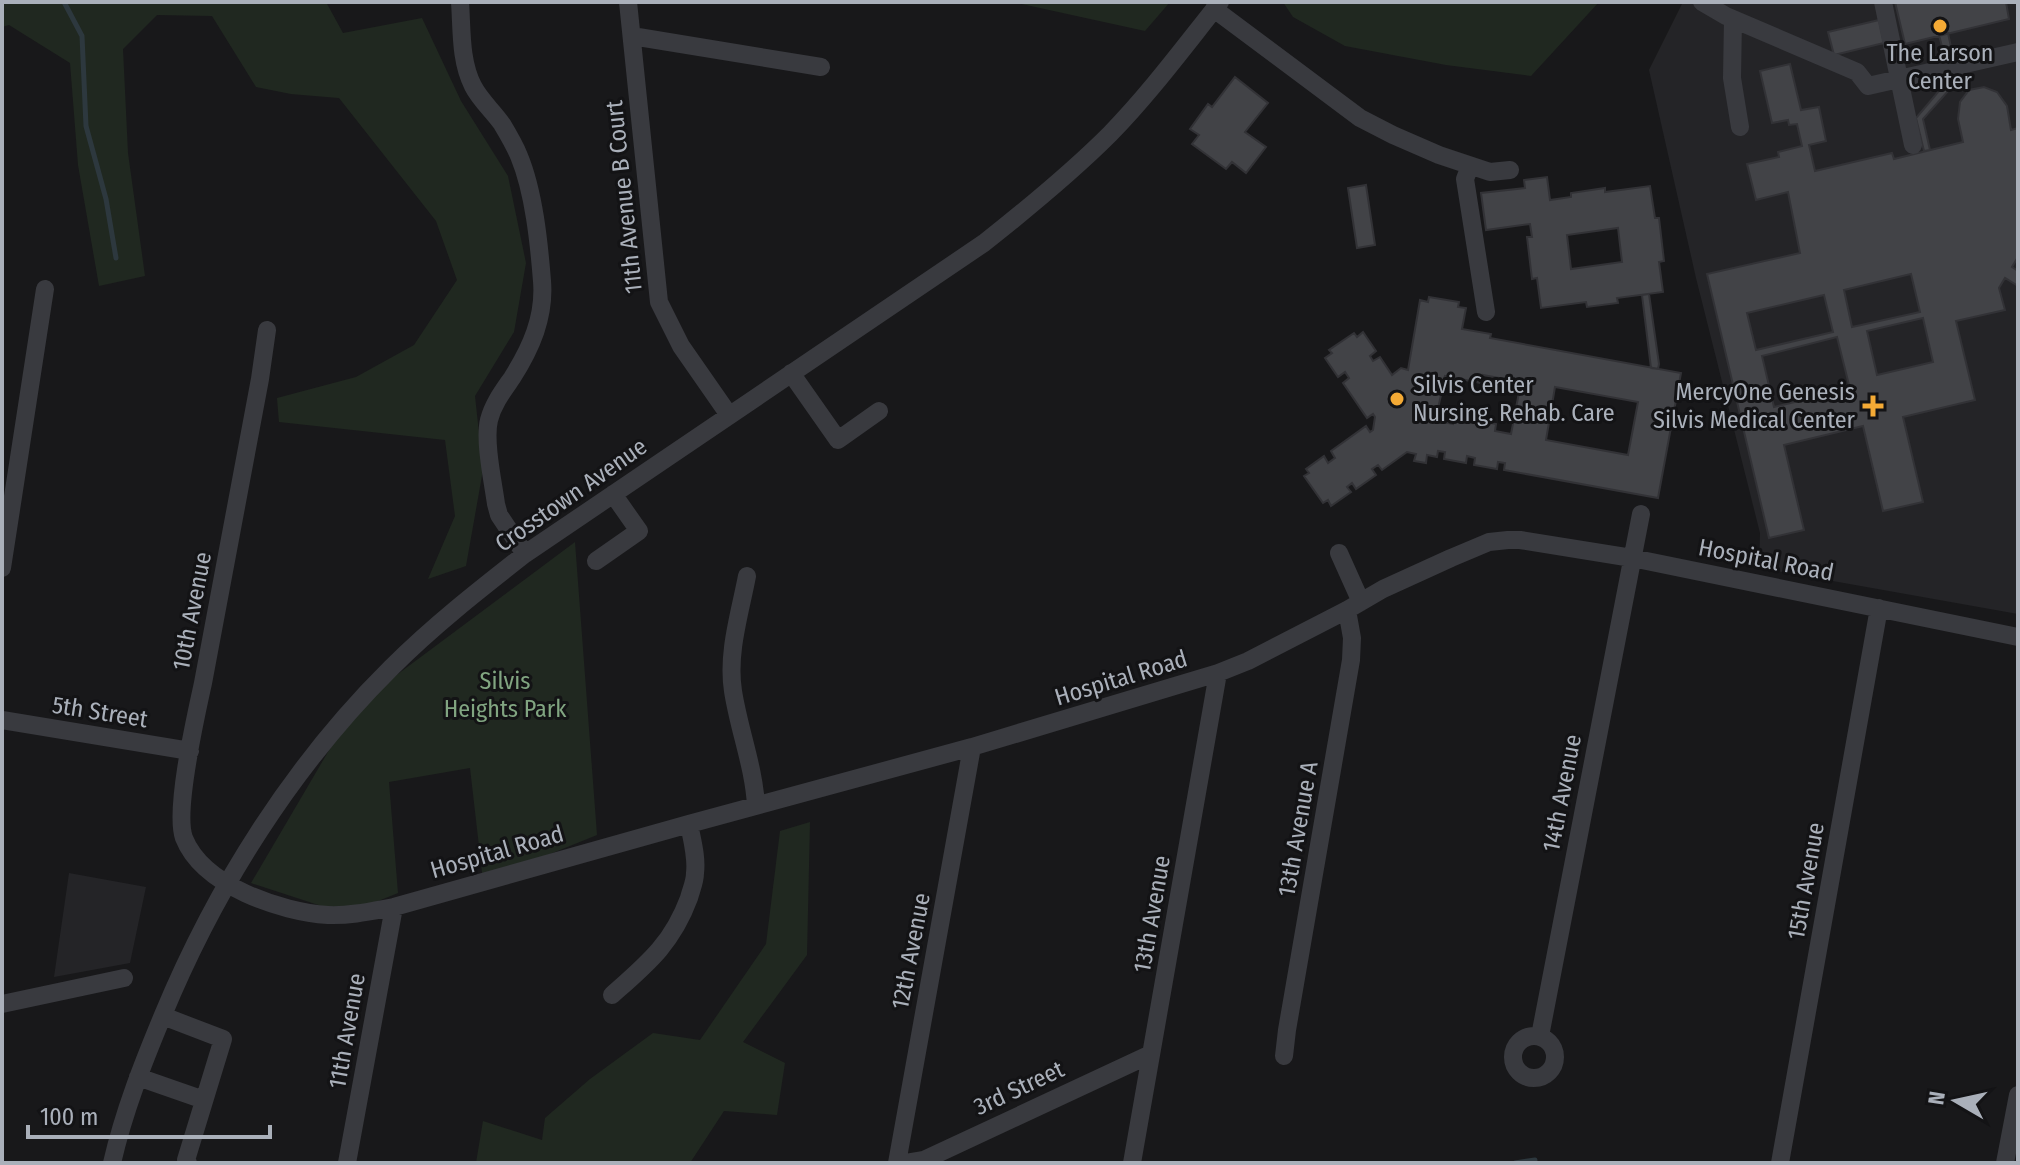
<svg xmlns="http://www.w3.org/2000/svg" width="2020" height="1165" viewBox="0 0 2020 1165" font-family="'Fira Sans Condensed',sans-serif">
<rect width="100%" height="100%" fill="#18181a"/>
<path fill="#242427" d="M1683,2h335v612l-259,-46 1,-35 -64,-255 -47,-208z
M69,873l77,14 -16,76 -76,14z"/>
<path fill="#202820" d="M2,2h324l17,31 79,-15 39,83 47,75 18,87 -12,69 -39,64 8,74 -17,96 -38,13 27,-63 -10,-76 -166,-18 -2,-24 79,-21 58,-32 43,-65 -21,-59 -97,-123 -48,-4 -35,-7 -44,-71 -55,-1 -34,34 5,104 17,123 -46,10 -21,-121 -8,-102 -61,-38 -7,2z
M1012,2h158l-25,29z
M1283,2h316l-68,74 -85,-11 -101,-19 -52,-29z
M575,542l22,293 -114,46 -13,-113 -81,14 9,111 -52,21 -95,-31 104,-177z
M810,822l-3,133 -64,87 42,21 -8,52 -53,-4 -34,52h-214l7,-42 59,19 3,-22 45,-39 63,-46 47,7 66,-96 14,-113z"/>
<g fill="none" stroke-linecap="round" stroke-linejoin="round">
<path stroke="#2d383e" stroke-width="5" d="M64,2l18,34 4,90 20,73 10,59
M1515,1163l20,-3"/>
</g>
<path fill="#424347" stroke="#323236" stroke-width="2" fill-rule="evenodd" d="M1895,2h111l3,17 -104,25z
M1879,20l5,23 -50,12 -6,-23z
M1948,33l10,47 -35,39 7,31 -6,1 -8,-33 34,-40 -11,-43z
M1790,64l11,46 18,-3 7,34 -17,4 6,26 77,-18 2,6 69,-17 -5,-23 2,-17 9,-12 15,-3 13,5 10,14 4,24 7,-2v129l-6,10 6,4v15l-13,-8 -6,10 6,22 -49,11 19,79 -72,17 20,85 -40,9 -20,-85 -79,19 20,85 -35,8 -62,-264 93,-21 -12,-61 -32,8 -9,-36 32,-7 -1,-5 24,-6 -5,-22 -8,1 -1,-5 -16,3 -12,-52zM1911,274l9,38 -68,15 -8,-37zM1824,295l9,37 -77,18 -9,-37zM1923,318l10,44 -56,13 -10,-44zM1837,337l13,52 -76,18 -12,-51z
M1235,77l33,26 -23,29 21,15 -20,26 -14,-11 -6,7 -34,-25 7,-9 -9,-6 18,-25 4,3z
M1547,177l3,23 21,-3v-4l34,-5v4l45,-6 5,32h4l5,43 -5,1 4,30 -46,6 1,5 -31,4 -1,-5 -45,6 -4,-30 -5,1 -5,-42h5l-2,-13 -44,6 -5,-37 44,-5 -1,-8zM1618,228l4,34 -51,7 -4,-34z
M1366,185l9,60 -18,3 -9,-60z
M1649,294l10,70 -1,5 -7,-1 -9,-73z
M1429,297l30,5 -1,5 8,1 -4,21 29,5 -1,4 191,35 -23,125 -154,-28 1,-7 -7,-1 -1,7 -23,-4 1,-7 -8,-2 -1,7 -22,-4 1,-7 -7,-1 -1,6 -10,-2 -1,8 -12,-2 2,-7 -9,-2 -25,18 -4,-5 -6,4 4,6 -20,14 -4,-6 -5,4 4,5 -20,14 -3,-6 -5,3 -19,-27 5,-3 -3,-4 18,-13 4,7 7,-5 -4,-7 35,-25 4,6 3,-2 2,-13 -2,-3 -6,4 -24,-35 6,-5 -4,-6 -7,5 -13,-19 7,-5 -3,-3 25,-17 3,4 6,-5 13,19 -6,5 3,5 7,-4 12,18 9,-7 7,2 12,-70 8,2zM1483,375l38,7 -10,52 -16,-3 1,-7 -42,-8 -1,8 -9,-2 2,-8 -9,-1 4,-18 -8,-1 1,-6 8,1 3,-13 36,7zM1555,387l83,15 -10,53 -82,-15z"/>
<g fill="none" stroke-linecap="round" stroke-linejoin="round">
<path stroke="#393a3f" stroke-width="18" d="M460,2c2,27 0,59 13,84 7,14 20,25 29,38 6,10 13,22 17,32 15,36 20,87 23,125 3,36 -11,67 -30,97 -9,13 -19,26 -23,42 -5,21 4,62 7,84l3,11 26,39
M628,2l31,300 22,44 48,69
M1702,2l24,14 131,56 11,14 150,-34
M1883,2l30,143
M1214,9l146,109 33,17 46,20 51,17 20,-2
M1733,19l-1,59 8,49
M632,36l189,31
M1470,166l-5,13 21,133
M267,330l-7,49c-19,101 -38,203 -57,304 -7,32 -29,128 -19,155 19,48 97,74 144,77 22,1 44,-4 66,-8l295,-83 283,-77 246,-74 30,-12 99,-51 36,-21 68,-31 38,-16 19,-2h12l112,18 386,79
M791,373l47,67 41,-29
M1339,553l22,49
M596,561l43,-30 -26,-37
M2,568l43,-279
M747,576c-7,37 -20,77 -14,115 6,39 21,76 23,115
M2,720l188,31
M612,995c35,-31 60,-51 77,-97 2,-8 6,-16 6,-25 2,-16 -3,-33 -6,-49
M2,1004l122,-26
M163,1016l60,23 -37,121 2,3
M1513 1057a21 21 0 1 1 42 0a21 21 0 1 1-42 0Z
M1540,1036l101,-522
M1284,1056l3,-26 64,-370 1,-22 -5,-28
M138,1077l66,23
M112,1163c12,-52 31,-100 51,-148 53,-128 130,-250 228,-347 42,-42 88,-78 134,-114l459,-311c43,-34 87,-70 126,-109 40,-41 74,-87 110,-132
M347,1163l47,-256
M897,1163l75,-416
M906,1163l18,-3 227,-106
M1132,1163l86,-490
M1780,1163l99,-555
M2005,1163l13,-68"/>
</g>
<g fill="#f4aa35" stroke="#131315" stroke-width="3">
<circle cx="1940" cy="26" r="8"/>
<circle cx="1397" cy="399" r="8"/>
<path d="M1869 394h8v8h8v8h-8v8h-8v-8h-8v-8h8z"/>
</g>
<g text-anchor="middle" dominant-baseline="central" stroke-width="6" stroke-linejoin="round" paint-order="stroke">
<g font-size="24" fill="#aab0ba" stroke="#131315">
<text x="1940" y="53">The Larson<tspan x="1940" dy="28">Center</tspan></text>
<text x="1413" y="385" text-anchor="start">Silvis Center<tspan x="1413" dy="28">Nursing. Rehab. Care</tspan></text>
<text x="1855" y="392" text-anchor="end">MercyOne Genesis<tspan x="1855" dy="28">Silvis Medical Center</tspan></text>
</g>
<g font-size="24" fill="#aab0ba" stroke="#131315">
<text transform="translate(624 197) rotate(-96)">11th Avenue B Court</text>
<text transform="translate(571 495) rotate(-35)">Crosstown Avenue</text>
<text transform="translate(1766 560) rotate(11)">Hospital Road</text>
<text transform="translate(192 611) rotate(-79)">10th Avenue</text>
<text transform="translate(1121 678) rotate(-17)">Hospital Road</text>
<text transform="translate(100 712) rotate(9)">5th Street</text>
<text transform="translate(1562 793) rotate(-79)">14th Avenue</text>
<text transform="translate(1298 829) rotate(-80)">13th Avenue A</text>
<text transform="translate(497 852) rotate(-16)">Hospital Road</text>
<text transform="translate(1806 881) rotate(-80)">15th Avenue</text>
<text transform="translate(1152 914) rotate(-80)">13th Avenue</text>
<text transform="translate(911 951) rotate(-79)">12th Avenue</text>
<text transform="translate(347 1031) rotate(-80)">11th Avenue</text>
<text transform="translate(1019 1088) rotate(-25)">3rd Street</text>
</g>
<g font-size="24" fill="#81a581" stroke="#131315">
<text x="505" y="681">Silvis<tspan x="505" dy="28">Heights Park</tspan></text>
</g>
</g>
<rect width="2020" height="1165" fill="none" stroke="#aab0ba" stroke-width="8"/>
<g transform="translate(1956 1101) rotate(279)" stroke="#131315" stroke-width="6" paint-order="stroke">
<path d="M0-6L14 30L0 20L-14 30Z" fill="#aab0ba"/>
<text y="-12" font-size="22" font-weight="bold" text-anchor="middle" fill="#aab0ba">N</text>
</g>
<path d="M28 1125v12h242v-12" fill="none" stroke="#aab0ba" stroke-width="4"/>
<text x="40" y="1125" font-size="24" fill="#aab0ba" stroke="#131315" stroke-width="6" paint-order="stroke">100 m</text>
</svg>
